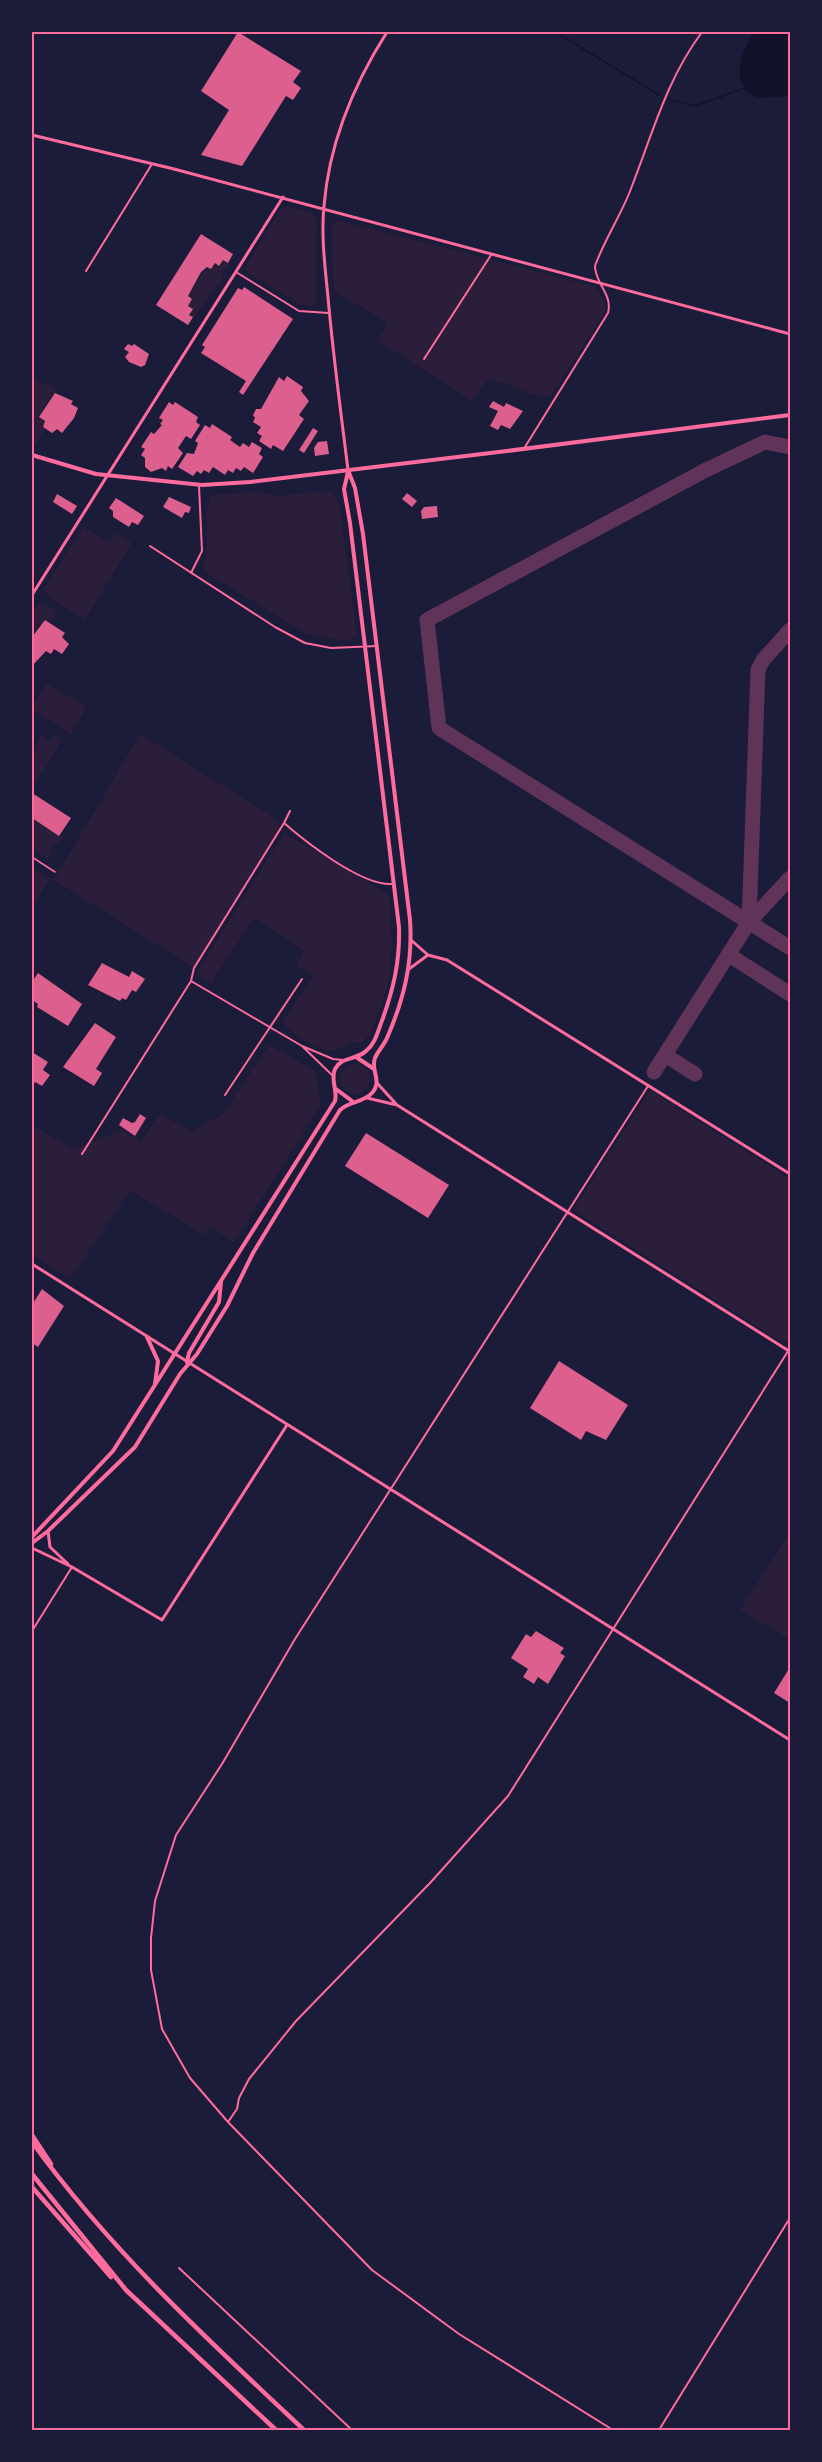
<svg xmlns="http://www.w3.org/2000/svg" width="822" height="2462" viewBox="0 0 822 2462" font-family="'Work Sans',sans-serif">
<rect width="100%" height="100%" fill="#1b1b3a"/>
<path fill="#2a1e3b" d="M287,206l25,7 5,8 -1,82 -4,4 -10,-2 -54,-32 -3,-5 35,-58z
M342,221l254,66 8,13 2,11 -55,85 -11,1 -51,-19 -17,23 -95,-61 11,-17 -54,-32 -3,-63 4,-5z
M223,260l5,3 3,-2 -8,12v5l-29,40 -5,-3 3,-6 -4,-3 4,-6 -4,-4 19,-29 4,2 4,-6 4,3z
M32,373l3,2 -1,3 12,7 2,-2 9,5 -19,29 6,4 -1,7 2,2 -9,14 -4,-2z
M326,491l7,2 7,14 17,128 -7,6 -43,-7 -101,-61 -3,-6c9,-23 -2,-55 9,-72l43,-3 23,4z
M83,527l26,15 7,-9 16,10 -47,77 -36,-23 -6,-7z
M39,603l19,8 -7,11 -7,-3 -12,15v-21z
M47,683l40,24 -16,27 -39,-24v-5z
M140,734l129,80 13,13 -88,141 -140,-88z
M41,735l10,6 3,-6 8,5 -30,49v-35z
M32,818l31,19 -6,8 -4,-2 -4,7 4,2 -5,7 -16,-11z
M284,833l105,62c3,43 7,75 -10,116 -5,13 -6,23 -18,32l-10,-1 -19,10c-16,-5 -40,-15 -49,-30l30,-46 -17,-10 8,-15 -50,-33 -43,65 -15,-9z
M32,866l18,13 -18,30z
M269,1045l46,25 6,35 -87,137 -23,-15 -7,8 -74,-45 -60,89 -38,-24v-130l41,24 49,-19 19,12 18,-28 33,17 31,-17z
M340 1079a15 15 0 1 1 30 0a15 15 0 1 1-30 0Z
M650,1090l140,89v161l-7,3 -210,-133z
M790,1532v108l-50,-30z"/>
<path fill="#12122b" d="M755,32h35v64c-9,0 -24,3 -33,1 -30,-9 -15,-50 -2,-65z"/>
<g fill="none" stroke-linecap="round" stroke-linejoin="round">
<path stroke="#12122b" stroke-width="1.5" d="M556,32l103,63
M669,99l26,7 50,-18"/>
<path stroke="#603358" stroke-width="15" d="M790,447l-25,-5 -61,29 -277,149 12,108 351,220
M749,922l9,-252 5,-10 27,-30
M729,955l61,39
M665,1055l30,19
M654,1072l95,-150 41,-44"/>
</g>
<path fill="#dd5f8e" d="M238,32l63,39 -8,11 8,6 -8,12 -7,-4 -44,70 -41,-11 28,-45 -28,-19z
M201,234l32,20 -5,9 -5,-3 -4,6 -4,-3 -4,6 -4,-2 -6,5 -13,24 4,3 -4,7 5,3 -4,6 4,2 -5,8 -32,-20z
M244,287l49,32 -50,76 -4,-3 7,-11 -45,-28 4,-6 -3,-2 36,-57 4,2z
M128,344l4,2 2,-2 15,10 -4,11 -4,2 -12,-5 -4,-5 4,-5 -5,-3z
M287,376l16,11 -2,4 8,10 -10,14 5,4 -21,32 -10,-6 -2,4 -12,-8 3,-5 -5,-3 4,-6 -8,-5 2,-4 -2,-3 3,-6h5l18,-32 5,4z
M55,393l18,8 -2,3 7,4 -4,10 -12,15 -5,-4 -5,4 -9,-6 2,-6 -6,-4z
M493,401l11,6 2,-4 17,8 -13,18 -9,-4 -3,5 -8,-4 8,-15 -9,-4z
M169,402l4,3 2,-3 23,15 -2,5 4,3 -9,14 -5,-3 -8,12 5,5 -11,16 -4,-3 -2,5 -4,-3 -11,4 -6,-5v-9l-4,-3 4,-6 -4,-2 10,-15 3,2 8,-9 -2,-1 3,-4 -4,-2z
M212,424l20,13 -2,3 10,7 3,-4 6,4 3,-5 10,6 -3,6 4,3 -10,16 -9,-6 -3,4 -5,-3 -3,5 -5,-3 -3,5 -12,-8 -4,6 -5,-3 -3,4 -4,-3 -4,5 -15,-9 9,-14 7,1 4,-11 -3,-2 10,-16 5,3z
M313,428l5,3 -14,22 -5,-3z
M327,441l2,13 -14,2 -1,-8 4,-6z
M407,493l10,8 -5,6 -10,-8z
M57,494l20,12 -5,8 -19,-12z
M169,497l22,10 -2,6 -4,-1 -3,6 -19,-11z
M116,498l28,18 -6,9 -6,-3 -3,5 -16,-10v-6l-4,-3z
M437,506l1,11 -16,2 -1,-8 3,-4z
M45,620l20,13 -3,4 7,7 -7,10 -8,-5 -3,5 -5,-3 -13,14 -1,-28z
M32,793l39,25 -12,18 -27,-18z
M102,963l27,14 3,-6 13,8 -9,13 -4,-2 -6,10 -4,-2 -2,3 -32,-16z
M38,973l44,31 -14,22 -31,-19 1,-3 -6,-4v-18z
M95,1023l21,14 -20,32 6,4 -8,13 -31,-19z
M32,1052l16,10 -5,8 7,5 -8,11 -7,-4 -3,5z
M140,1114l6,4 -11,18 -16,-11 4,-7 9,5 3,-1z
M366,1133l83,52 -21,33 -83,-52z
M42,1289l22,17 -26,41 -6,-4v-38z
M559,1361l69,44 -22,35 -20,-9 -5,9 -51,-32z
M536,1631l28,17 -4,5 5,3 -17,28 -10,-7 -4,7 -11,-7 5,-8 -17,-11 15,-24 5,3z
M790,1667v36l-16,-10z"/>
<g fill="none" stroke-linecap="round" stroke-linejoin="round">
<path stroke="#ff6b9d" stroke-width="1.5" d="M32,857l23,15"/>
<path stroke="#ff6b9d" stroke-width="2" d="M86,271l66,-107
M236,272l63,39 30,2
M424,359l67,-104
M525,447l83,-134c5,-19 -13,-29 -13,-47 10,-28 27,-52 37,-80 21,-54 35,-107 70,-154
M150,546l125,81 30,16 26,5 46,-2
M191,573l11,-22 -3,-65
M290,811l-6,12c23,20 78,63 108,61
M191,981l111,65 31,13 10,1
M302,1046l30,29
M225,1095l77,-116
M82,1154l109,-173 3,-13 90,-145
M32,1631l40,-64
M228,2122l9,-13 2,-11 10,-19 47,-58 134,-138 78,-87 282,-448
M179,2268l173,162
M613,2430l-154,-96 -87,-64 -144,-148 -38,-44 -28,-49 -11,-59v-32l4,-37 21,-66 46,-71 73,-125 353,-553
M659,2430l129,-209"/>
<path stroke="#ff6b9d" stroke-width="3" d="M32,135l142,34 616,165
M348,470c-7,-57 -15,-115 -20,-173 -3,-30 -7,-61 -4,-91 5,-62 30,-122 63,-174
M32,595l251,-398
M411,940l17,15 19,5 343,214
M409,969l19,-14
M377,1083l20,22
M367,1098l30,7 392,246
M32,1264l758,476
M48,1531l2,16 18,17
M32,1548l40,19 90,53 125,-195"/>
<path stroke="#ff6b9d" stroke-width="4" d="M32,455l64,19 106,11 48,-3 257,-31 283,-36
M356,1057l18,12
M336,1089l16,12
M147,1337l11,24 -3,23
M187,1362l2,-9 30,-51 2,-20
M32,1537l81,-86 222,-350c3,-11 -5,-21 0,-32 7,-13 22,-9 31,-18 10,-8 12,-21 17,-33 11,-31 17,-58 16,-91l-49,-404 -6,-34 4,-17
M32,1543l16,-12 87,-84 45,-73 17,-20 30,-48 26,-53 87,-143c9,-9 23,-7 32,-17 11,-12 -2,-23 3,-35 3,-7 9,-13 12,-20 17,-39 26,-76 23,-118l-47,-386 -8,-46 -7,-18"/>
<path stroke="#ff6b9d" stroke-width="4.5" d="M32,2135l19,29
M32,2142c78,108 176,198 272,288
M32,2174l94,116 150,140
M32,2187l79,90"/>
</g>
<rect width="822" height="2462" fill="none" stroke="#1b1b3a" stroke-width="66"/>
<rect x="33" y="33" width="756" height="2396" fill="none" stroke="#ff6b9d" stroke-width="2"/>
</svg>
